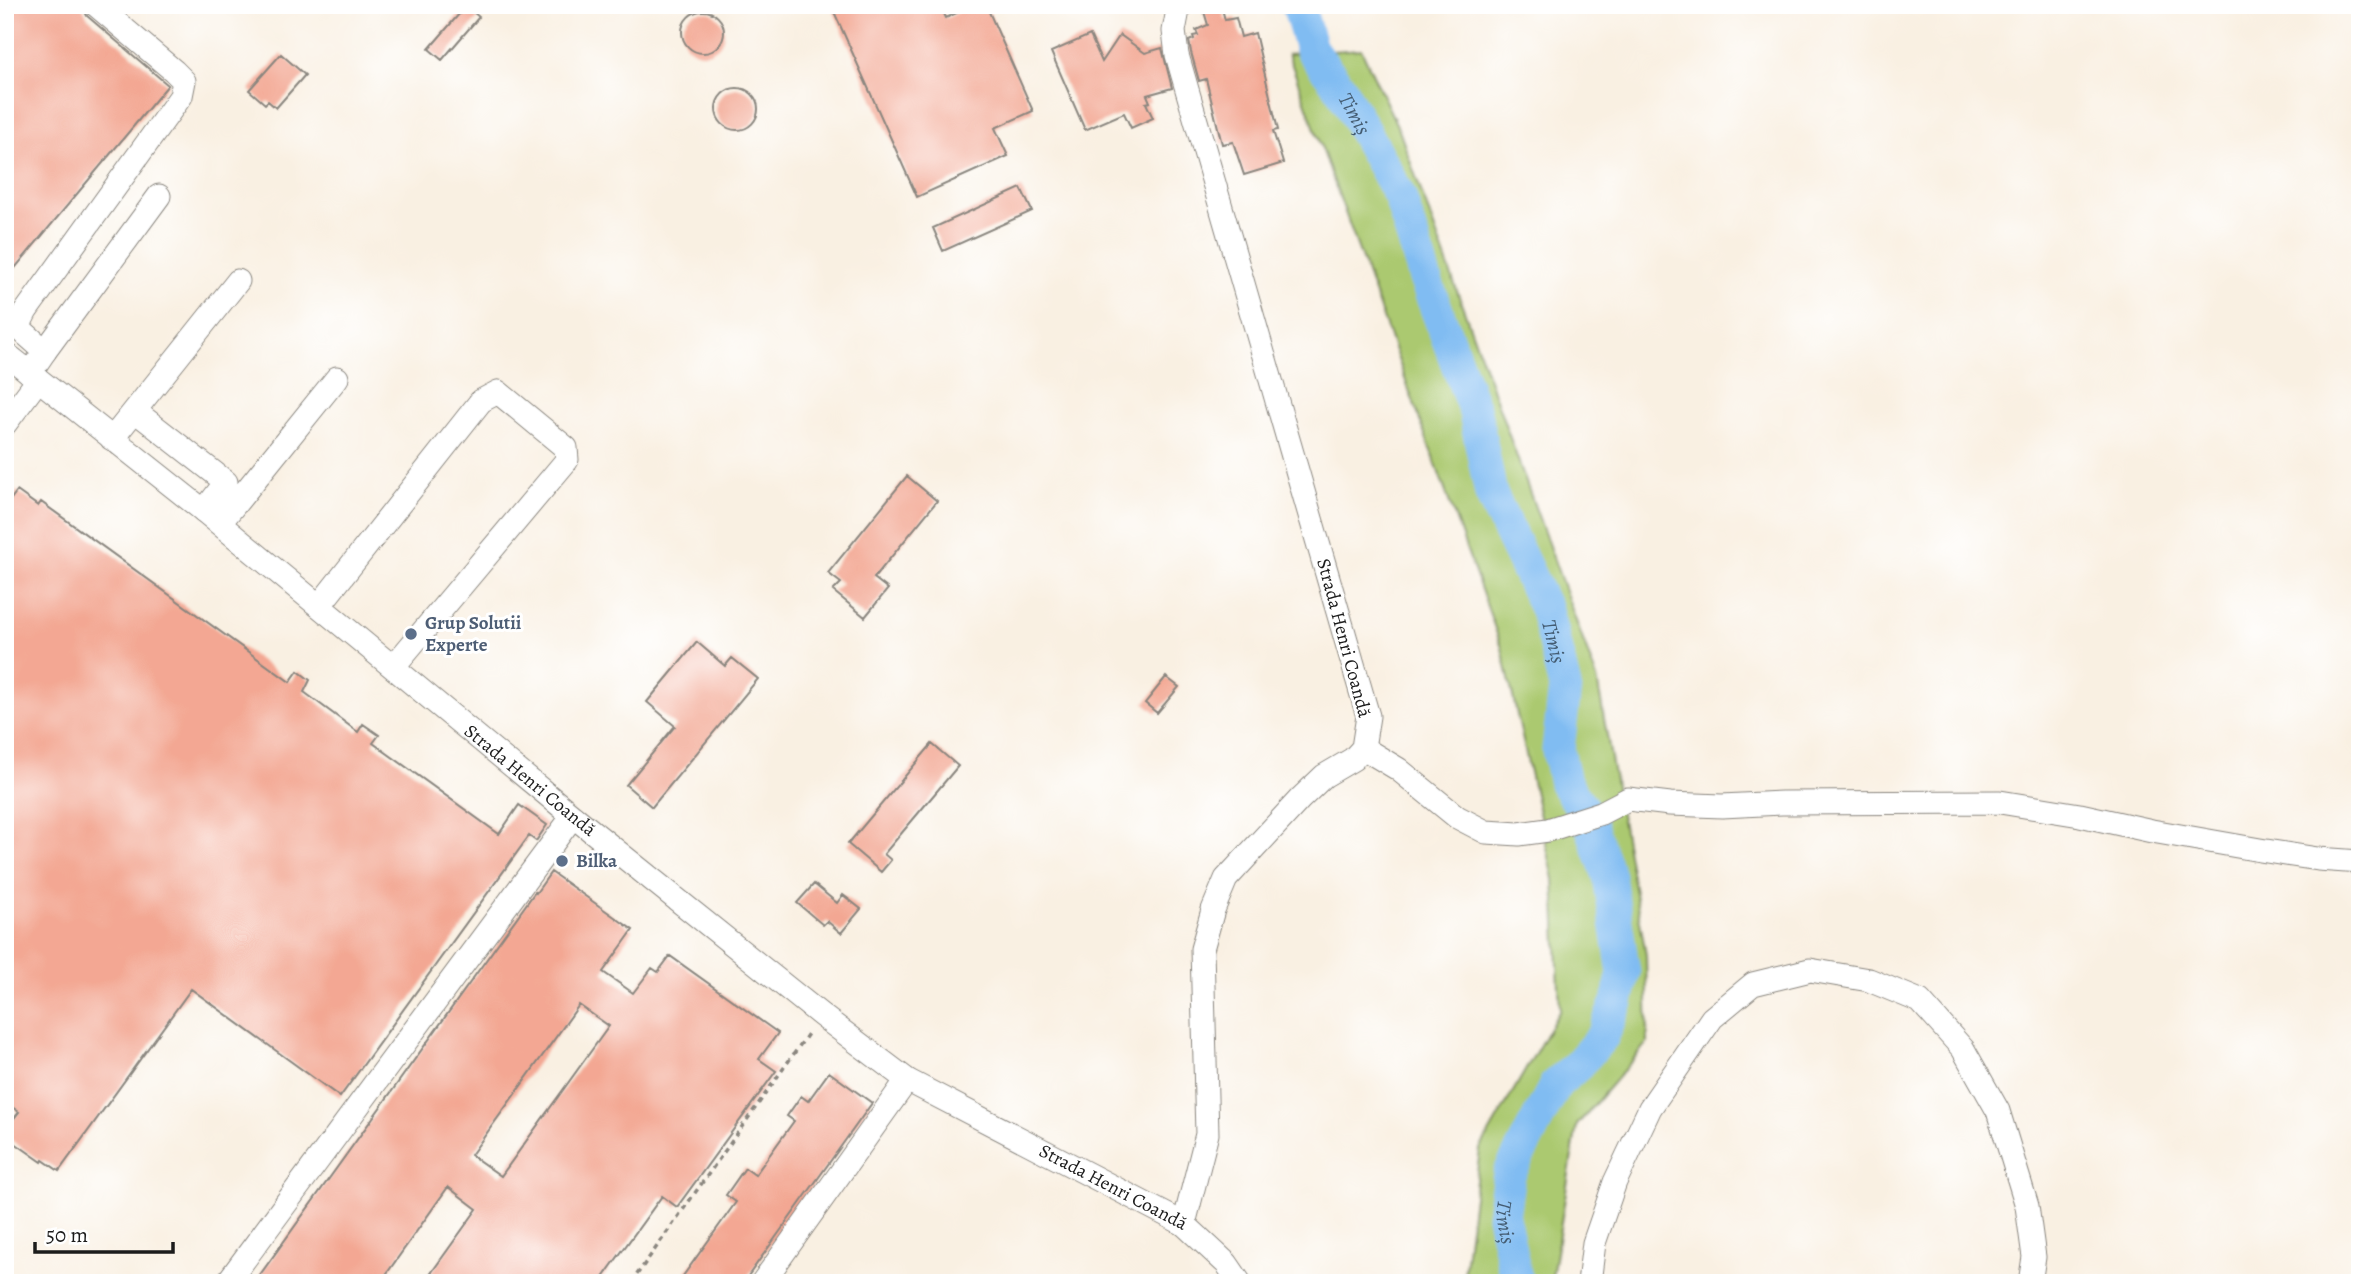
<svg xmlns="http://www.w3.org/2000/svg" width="2365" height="1288" viewBox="0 0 2365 1288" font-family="Alegreya,serif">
<rect width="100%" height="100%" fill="#fff"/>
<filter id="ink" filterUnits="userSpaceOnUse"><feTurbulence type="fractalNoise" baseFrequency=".0143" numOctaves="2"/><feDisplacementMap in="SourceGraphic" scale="14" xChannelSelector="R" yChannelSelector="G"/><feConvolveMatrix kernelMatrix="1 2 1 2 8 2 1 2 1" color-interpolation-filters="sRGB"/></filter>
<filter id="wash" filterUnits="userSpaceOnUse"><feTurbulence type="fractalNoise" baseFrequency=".00686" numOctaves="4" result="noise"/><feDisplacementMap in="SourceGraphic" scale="28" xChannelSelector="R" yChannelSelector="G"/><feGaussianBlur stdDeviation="1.57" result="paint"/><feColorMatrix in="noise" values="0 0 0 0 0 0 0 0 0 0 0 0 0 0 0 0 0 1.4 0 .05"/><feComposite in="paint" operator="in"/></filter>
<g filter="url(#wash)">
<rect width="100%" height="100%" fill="#f9f0e2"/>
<path fill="#abc970" stroke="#647246" stroke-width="2" d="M1361,49l38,81 198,549 49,276 2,87 -71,83 -26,158h-88l17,-134 80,-139 -6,-131 -52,-231 -214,-594z"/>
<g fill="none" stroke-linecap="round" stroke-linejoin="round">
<path stroke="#80bcf2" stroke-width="33" id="s1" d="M1298,5l13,44 30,40 59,108 26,84 49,131 16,82 55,116 19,77 -7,63 7,33 22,32 22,61 15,97 -7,29 -14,34 -25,29 -22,19 -47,90 -6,42 14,67"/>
</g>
<g id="blocks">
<path fill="#f3a793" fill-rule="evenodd" d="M5,5h77l5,11 81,69 -163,195z
M831,5h109l6,13 28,-13h12l47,106 -38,17 13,28 -91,41z
M1202,5h19l4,15 11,-2 5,19 14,-4 23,97 -5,1 10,32 -39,12 -11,-33 -11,2 -16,-65 -7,2 -8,-29 -2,-11 5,-2 -1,-3 5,-1 -2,-5 12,-5z
M466,6l13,11 -37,43 -13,-11z
M682 32a21 21 0 1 1 42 0a21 21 0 1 1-42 0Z
M1090,35l12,27 18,-27 25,18 17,-5 10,40 -25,7 3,7 -4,1 7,15 -22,10 -7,-15 -39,17 -34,-78z
M281,54l24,21 -29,33 -8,-7 -3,3 -16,-14z
M716 109a21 21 0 1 1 42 0a21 21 0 1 1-42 0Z
M1021,188l11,23 -89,40 -10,-23z
M907,476l30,25 -63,77 14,11 -23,28 -32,-26 8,-8 -13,-10z
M17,491l21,15 3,-4 249,180 8,-11 12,9 -6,12 54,40 5,-8 16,11 -6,8 126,91 20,-29 28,20 -11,16 -7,-5 -189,261 -149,-108 -132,182 -16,-11 -1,2 -37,-26v-6l14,-18 -14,-10v-595z
M697,642l28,24 7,-8 26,21 -106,128 -26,-22 49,-59 -28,-24z
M1166,677l13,10 -22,26 -12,-10z
M932,744l26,22 -74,88 7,6 -10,12 -33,-28z
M551,872l82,58 -30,42 30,21 19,-25 6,4 12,-16 108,77 -19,26 17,12 -99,136 -15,-11 -63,87h-175l53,-74 -29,-22 -68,96h-126l281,-391 1,1zM579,1005l30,21 -108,150 -30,-21z
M814,884l23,19 6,-8 18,14 -20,24 -14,-12 -4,4 -26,-22z
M829,1072l43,31 -129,180h-65l58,-81 -10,-7 19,-27 10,7 39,-54 -7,-5 14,-20 7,5z"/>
</g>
</g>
<g filter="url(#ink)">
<use href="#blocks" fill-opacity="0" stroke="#8a867f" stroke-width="2"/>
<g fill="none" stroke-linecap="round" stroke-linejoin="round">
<defs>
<g id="minor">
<path d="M1179,5l-5,26 3,24 191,661 -5,32 -10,11 -29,17 -24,23 -74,80 -13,31 -11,39 5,185 -23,90"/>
<path d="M45,351l114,-155"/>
<path id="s2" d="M5,353l199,158 369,305 248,199 86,65 277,144 43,40 13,19"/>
<path d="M30,373l15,-22 -25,-22 1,-8 5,-10 155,-215 3,-15 -10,-10 -78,-66"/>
<path d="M135,411l91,71 -22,29"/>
<path d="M5,424l33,-44"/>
<path d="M112,439l126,-158"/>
<path d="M220,523l117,-145"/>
<path d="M319,606l162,-205 17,-9 68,56 1,12 -173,206"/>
<path d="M1363,748l35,21 59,48 29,15 33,2 29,-4 53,-17 27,-14 42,5 52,2 60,-3 218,-1 80,13 72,16 108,19 58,9 42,3"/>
<path d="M227,1283l346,-467"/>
<path d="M762,1283l145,-203"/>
<path d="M1589,1283l5,-40 21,-61 35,-74 62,-90 41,-34 57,-14 59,10 51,21 43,48 35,62 29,95 7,51 -4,26"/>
</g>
</defs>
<use href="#minor" stroke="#8a867f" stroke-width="25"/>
<path stroke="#8a867f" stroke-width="3.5" stroke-dasharray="5 5" stroke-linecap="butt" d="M631,1283l179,-252"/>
<use href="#minor" stroke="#fff" stroke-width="23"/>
</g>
</g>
<g fill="#5c6f8a" stroke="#fff" stroke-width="2.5">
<circle cx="411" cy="634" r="7"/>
<circle cx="562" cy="861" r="7"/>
</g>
<g text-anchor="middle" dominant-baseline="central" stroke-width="6" stroke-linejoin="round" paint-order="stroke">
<g font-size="19" font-weight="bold" fill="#4e5e75" stroke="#fff" text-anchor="start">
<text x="425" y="623">Grup Solutii<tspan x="425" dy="22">Experte</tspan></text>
<text x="576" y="861">Bilka</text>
</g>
<g font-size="19" fill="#1c1c1c" stroke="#fff">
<text transform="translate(1344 638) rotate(75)">Strada Henri Coandă</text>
<text stroke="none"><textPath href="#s2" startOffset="677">Strada Henri Coandă</textPath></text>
<text stroke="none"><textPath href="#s2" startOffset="1391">Strada Henri Coandă</textPath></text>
</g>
<g font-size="21" font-style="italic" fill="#445c72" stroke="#fff">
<text stroke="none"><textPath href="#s1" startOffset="124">Timiș</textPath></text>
<text stroke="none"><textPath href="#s1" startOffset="691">Timiș</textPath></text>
<text stroke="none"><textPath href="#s1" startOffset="1321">Timiș</textPath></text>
</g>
</g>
<rect width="2365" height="1288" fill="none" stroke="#fff" stroke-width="28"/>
<path d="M35 1242v10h138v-10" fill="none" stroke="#1c1c1c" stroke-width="3.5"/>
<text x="46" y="1242" font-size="21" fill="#1c1c1c" stroke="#ffffff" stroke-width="5" paint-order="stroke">50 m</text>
</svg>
